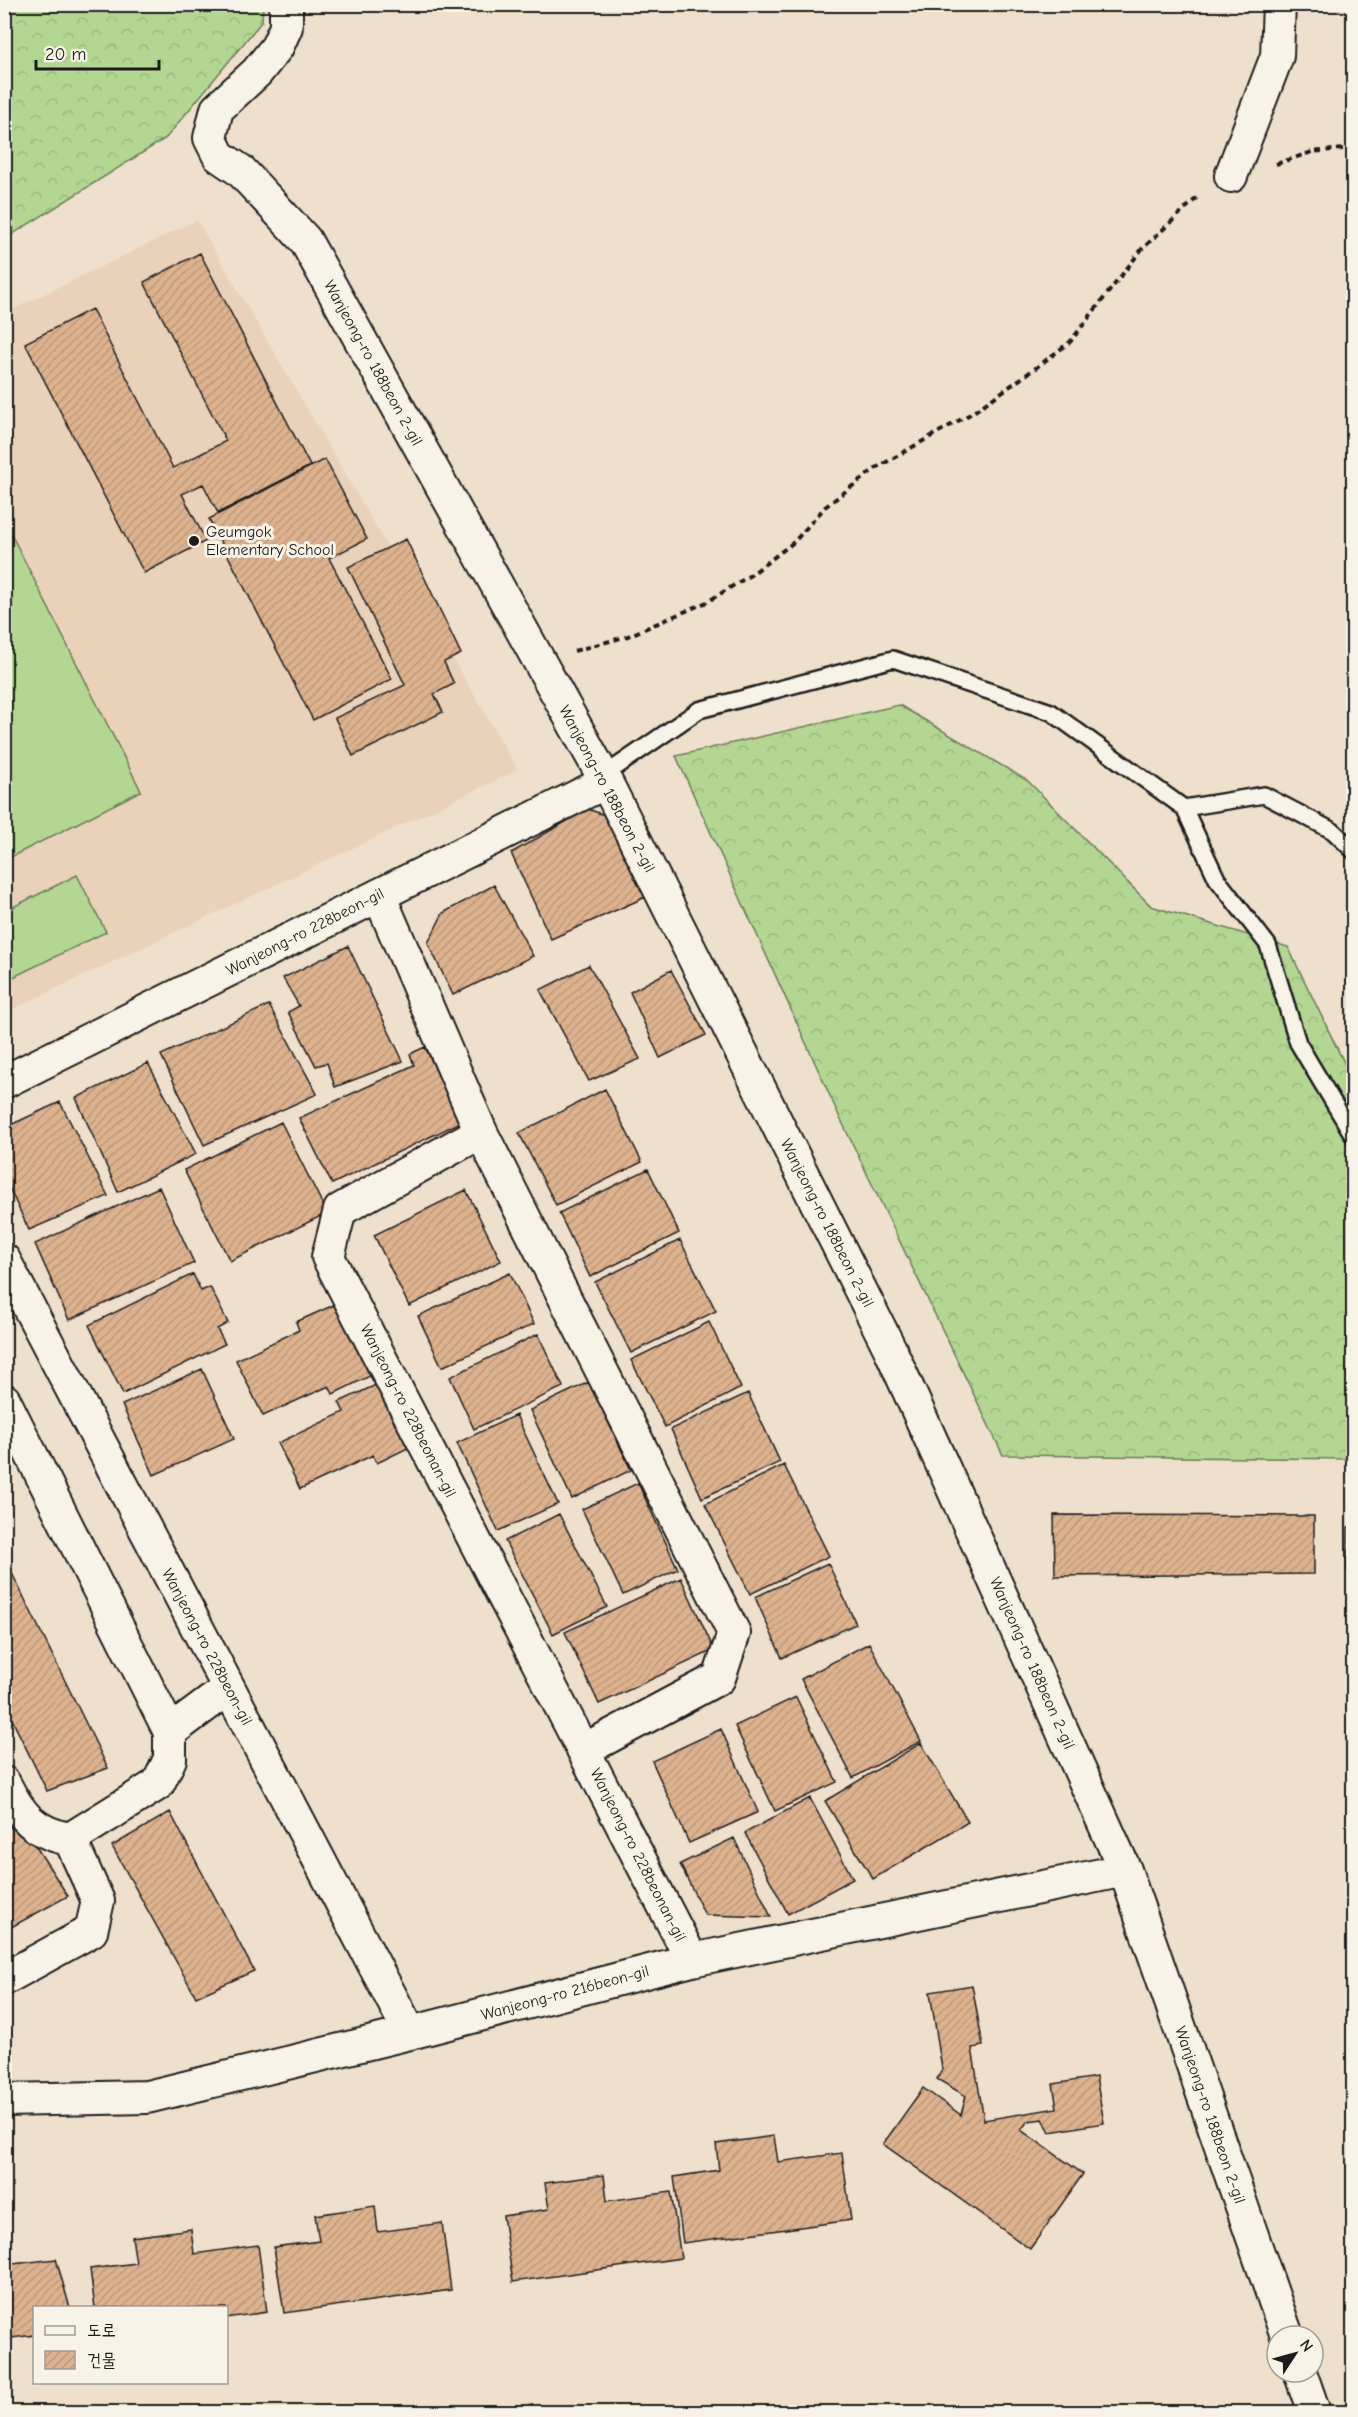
<svg xmlns="http://www.w3.org/2000/svg" width="1358" height="2417" viewBox="0 0 1358 2417" font-family="'Comic Neue','Poor Story',sans-serif">
<defs>
<pattern id="forest-crowns" width="20" height="18" patternUnits="userSpaceOnUse" patternTransform="scale(1.5)"><rect width="20" height="18" fill="#b3d792"/><path d="M2 6a3 3 0 1 1 6 0M12 15a3 3 0 1 1 6 0" fill="none" stroke="#99b87d"/></pattern>
<pattern id="building-hatch" width="6" height="6" patternUnits="userSpaceOnUse" patternTransform="scale(1.5)"><rect width="6" height="6" fill="#ddb28e"/><path d="M-1 1l2-2M0 6l6-6M5 7l2-2" fill="none" stroke="#bd987a"/></pattern>
</defs>
<rect width="100%" height="100%" fill="#efe0cd"/>
<filter id="ink" filterUnits="userSpaceOnUse"><feTurbulence type="fractalNoise" baseFrequency=".0167" numOctaves="2"/><feDisplacementMap in="SourceGraphic" scale="12" xChannelSelector="R" yChannelSelector="G"/><feConvolveMatrix kernelMatrix="1 2 1 2 8 2 1 2 1" color-interpolation-filters="sRGB"/></filter>
<g filter="url(#ink)">
<path fill="#ead2ba" d="M197,220l321,550 -513,243v-700z"/>
<path fill="url(#forest-crowns)" stroke="#687a57" stroke-width="1.5" d="M5,4h258v1l-1,16 -96,117 -161,101z
M899,705l129,76 123,125 137,41 65,134v378l-350,-4 -163,-337 -164,-362z"/>
<path fill="#b3d792" stroke="#687a57" stroke-width="1.5" d="M4,520l137,271 -136,69h-1z
M77,875l29,57 -101,49v-70z"/>
<path fill="url(#building-hatch)" stroke="#1c1c1c" stroke-width="1.5" d="M200,253l110,213 -92,47 -15,-29 -21,10 24,47 -62,32 -119,-230 67,-34 81,159 53,-27 -82,-159z
M325,459l42,80 -38,19 63,121 -79,41 -104,-201z
M406,539l55,115 -17,8 10,22 -20,10 9,18 -90,44 -18,-38 70,-33 -57,-118z
M588,809l27,10 33,77 -97,43 -40,-86z
M494,885l39,71 -80,39 -25,-52 15,-30z
M348,946l55,115 -68,26 -8,-24 -11,3 -28,-54 11,-6 -16,-28z
M589,965l51,94 -51,22 -49,-91z
M671,970l35,65 -46,23 -30,-66z
M269,1005l48,89 -113,51 -43,-90z
M425,1047l36,75 -129,62 -33,-66 115,-53 -4,-11z
M148,1063l48,91 -78,38 -42,-94z
M605,1089l37,73 -86,43 -37,-72z
M60,1102l48,94 -79,34 -25,-53v-49z
M281,1122l46,91 -97,48 -46,-91z
M648,1169l31,64 -89,44 -31,-64z
M159,1187l35,76 -125,57 -34,-76z
M466,1190l35,71 -92,45 -35,-71z
M680,1240l36,71 -85,42 -36,-71z
M510,1273l24,51 -92,43 -24,-51z
M193,1274l8,17 9,-4 18,36 -11,6 8,15 -102,50 -34,-69z
M336,1304l34,72 -37,18 -4,-8 -66,30 -27,-56 63,-30 -3,-8z
M709,1322l32,66 -76,39 -34,-67z
M538,1334l25,53 -89,42 -24,-52z
M202,1369l32,70 -80,36 -32,-70z
M589,1382l42,88 -59,29 -42,-89z
M378,1384l30,64 -31,15 -4,-8 -73,34 -22,-46 66,-31 -5,-10z
M748,1393l32,69 -78,36 -31,-69z
M516,1415l42,89 -60,27 -41,-88z
M784,1465l45,91 -79,38 -45,-90z
M638,1483l40,86 -55,26 -41,-86z
M559,1514l48,93 -54,27 -48,-93z
M1054,1515l260,1v58l-259,2z
M1348,1527l6,1v44l-7,-1z
M4,1557l104,211 -61,23 -43,-88z
M828,1563l28,61 -74,34 -27,-61z
M681,1578l33,72 -115,54 -34,-72z
M869,1643l52,98 -68,37 -52,-99z
M796,1697l41,85 -62,29 -40,-85z
M721,1729l37,83 -69,31 -37,-82z
M921,1743l47,79 -95,57 -48,-78z
M810,1798l43,81 -65,35 -43,-81z
M170,1812l84,159 -58,26 -84,-151z
M20,1822l48,74 -64,35v-100z
M734,1838l37,79 -66,-2 -25,-51z
M972,1985l11,61 -11,2 12,72 73,-12 -4,-24 43,-7 8,46 -54,9 -7,-13 -15,2 -7,9 62,44 -53,75 -147,-105 40,-56 38,27 5,-19 -29,-17 5,-10 -12,-77z
M774,2136l4,26 64,-9 9,67 -168,23 -9,-66 45,-7 -3,-26z
M604,2175l3,26 64,-9 10,66 -168,24 -10,-66 46,-7 -4,-26z
M375,2206l3,26 64,-9 9,67 -167,23 -10,-66 45,-6 -4,-26z
M191,2229l3,25 64,-9 9,67 -41,6v-10h-131l-5,-39 46,-6 -4,-26z
M56,2259l14,49h-36v27l-30,4v-74z"/>
<g fill="none" stroke-linecap="round" stroke-linejoin="round">
<defs>
<path id="service" d="M603,776l96,-66 194,-51 158,53 133,96 80,-13 69,36 21,20
M1184,808l33,71 51,66 30,98 56,94"/>
<path id="minor" d="M286,4v23l-9,20 -20,25 -40,37 -7,29 9,18 22,15 64,69 298,536 287,573 235,521 162,466
M1231,176l46,-120 2,-52
M379,895l102,237 253,501 -15,45 -135,72
M4,1082l602,-300
M481,1132l-141,78 -12,47 364,703
M4,1260l406,773
M4,1400l166,332v27l-12,25 -88,55c-36,-6 -50,-24 -66,-56
M170,1732l59,-44
M4,1979l87,-48 7,-30 -28,-62
M4,2100l143,-3 263,-64 282,-73 433,-90
M1300,2372l14,40"/>
</defs>
<use href="#service" stroke="#1c1c1c" stroke-width="20"/>
<use href="#minor" stroke="#1c1c1c" stroke-width="36"/>
<path stroke="#1c1c1c" stroke-width="4" stroke-dasharray="6 4.5" stroke-linecap="butt" d="M1276,164l36,-12 42,-4
M574,651l54,-15 79,-34 45,-28 42,-32 31,-35 51,-39 96,-55 61,-43 37,-28 72,-93 58,-54"/>
<use href="#service" stroke="#f7f3e8" stroke-width="15"/>
<use href="#minor" stroke="#f7f3e8" stroke-width="32"/>
</g>
</g>
<circle fill="#1c1c1c" stroke="#f7f3e8" stroke-width="2" cx="194" cy="541" r="6"/>
<g text-anchor="middle" dominant-baseline="central" stroke-width="6" stroke-linejoin="round" paint-order="stroke">
<g font-size="16" fill="#1c1c1c" stroke="#f7f3e8">
<text transform="translate(373 363) rotate(61)">Wanjeong-ro 188beon 2-gil</text>
<text transform="translate(607 789) rotate(62)">Wanjeong-ro 188beon 2-gil</text>
<text transform="translate(305 932) rotate(-27)">Wanjeong-ro 228beon-gil</text>
<text transform="translate(827 1223) rotate(63)">Wanjeong-ro 188beon 2-gil</text>
<text transform="translate(408 1411) rotate(63)">Wanjeong-ro 228beonan-gil</text>
<text transform="translate(207 1647) rotate(62)">Wanjeong-ro 228beon-gil</text>
<text transform="translate(1032 1663) rotate(66)">Wanjeong-ro 188beon 2-gil</text>
<text transform="translate(638 1855) rotate(63)">Wanjeong-ro 228beonan-gil</text>
<text transform="translate(565 1993) rotate(-15)">Wanjeong-ro 216beon-gil</text>
<text transform="translate(1210 2115) rotate(71)">Wanjeong-ro 188beon 2-gil</text>
</g>
<g font-size="16" fill="#1c1c1c" stroke="#f7f3e8" text-anchor="start">
<text x="206" y="532">Geumgok<tspan x="206" dy="18">Elementary School</tspan></text>
</g>
</g>
<rect width="1358" height="2417" fill="none" stroke="#f7f3e8" stroke-width="24"/>
<rect x="12" y="12" width="1334" height="2393" fill="none" stroke="#1c1c1c" stroke-width="2" filter="url(#ink)"/>
<rect x="33" y="2306" width="195" height="78" fill="#f7f3e8" stroke="#9f9d96" stroke-width="1.5"/>
<rect x="45" y="2326" width="30" height="9" fill="#f7f3e8" stroke="#9f9d96" stroke-width="1.5"/>
<text x="87" y="2336" font-size="18" fill="#1c1c1c">도로</text>
<rect x="45" y="2351" width="30" height="18" fill="url(#building-hatch)" stroke="#9f9d96" stroke-width="1.5"/>
<text x="87" y="2366" font-size="18" fill="#1c1c1c">건물</text>
<g transform="translate(1295 2354) rotate(54)"><circle r="28" fill="#f7f3e8" stroke="#9f9d96" stroke-width="1.5"/>
<path d="M0-4.5L10 22L0 15L-10 22Z" fill="#1c1c1c"/>
<text y="-9" font-size="16" font-weight="bold" text-anchor="middle" fill="#1c1c1c">N</text>
</g>
<path d="M36 60v9h123v-9" fill="none" stroke="#1c1c1c" stroke-width="3"/>
<text x="45" y="60" font-size="18" fill="#1c1c1c" stroke="#f7f3e8" stroke-width="4.5" paint-order="stroke">20 m</text>
</svg>
